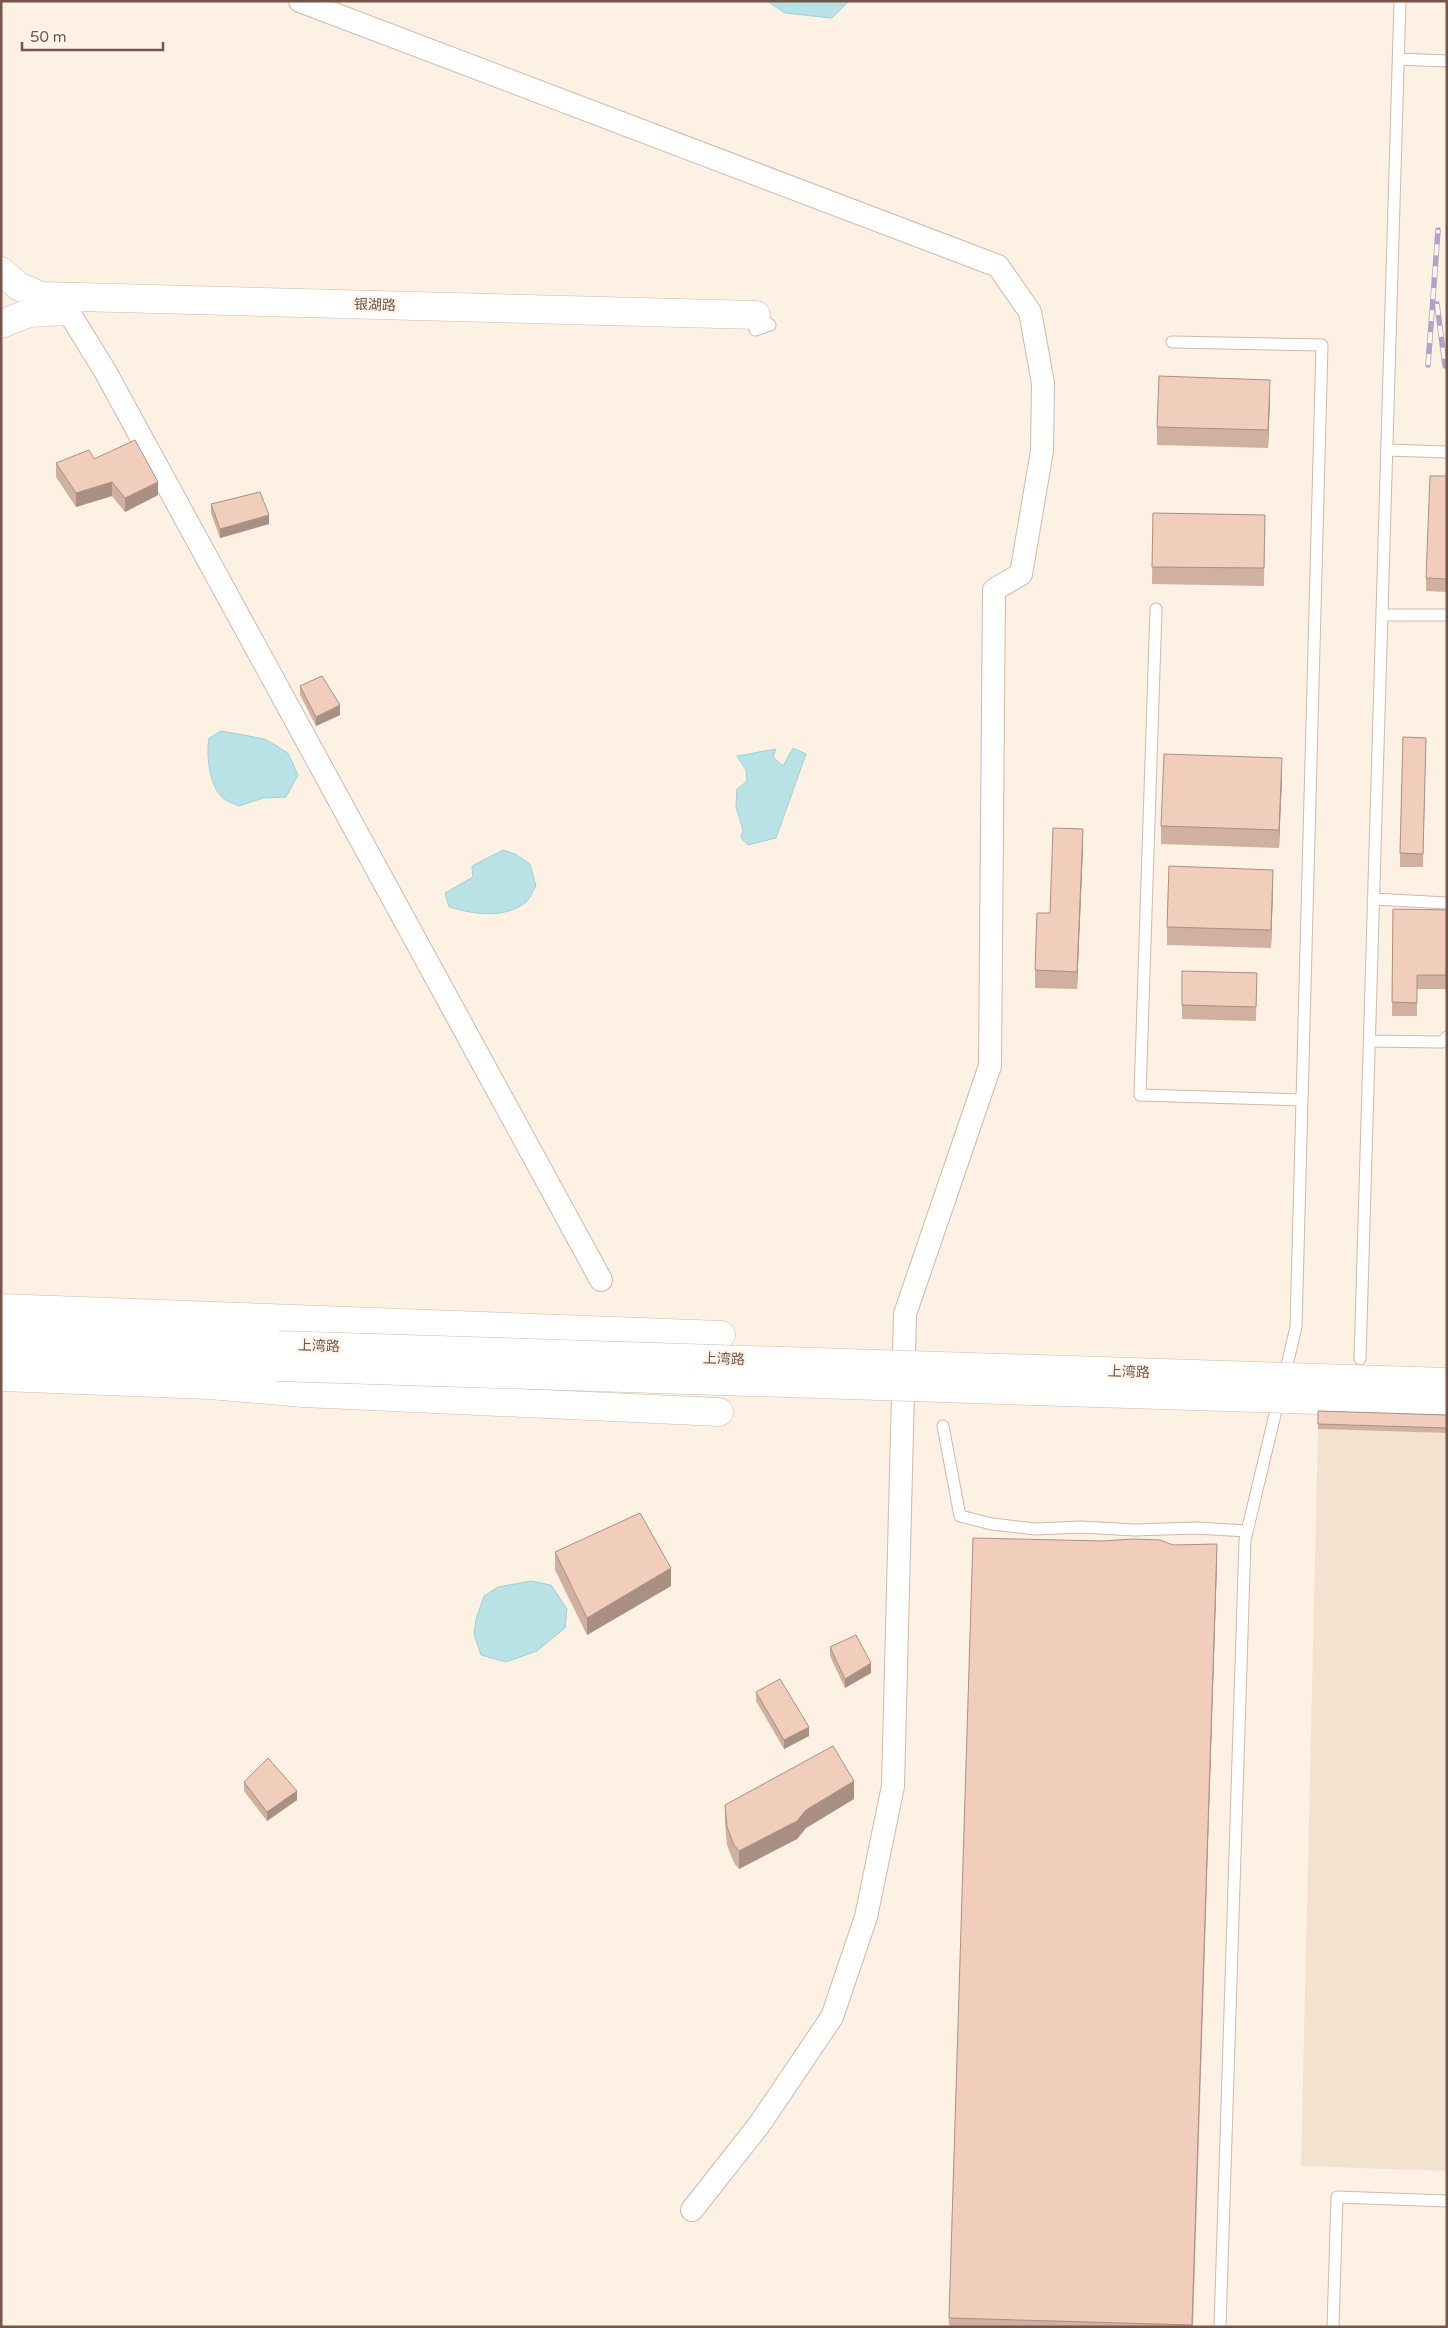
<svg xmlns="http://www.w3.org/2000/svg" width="1448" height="2328" viewBox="0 0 1448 2328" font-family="'Varela Round','Noto Sans SC',sans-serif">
<rect width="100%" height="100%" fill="#fcf1e3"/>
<path fill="#f4e2d1" d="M1318,1429l129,4v738l-146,-5z"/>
<path fill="#b8e2e5" stroke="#9ed2d7" d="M767,1h82l-17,17 -47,-5z
M221,731l44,8 23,14 10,22 -12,22 -23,1 -24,8c-4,-2 -11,-4 -15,-7 -15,-12 -18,-44 -15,-61z
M793,748l13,6 -30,84 -28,7 -7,-7 2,-8 -7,-23 1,-18 10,-8 -1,-11 -9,-14 39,-7 -3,8 10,9z
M503,850l12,4 15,10 6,22c-3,5 -6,13 -11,17 -22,16 -52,11 -76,4l-4,-14 28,-16 -1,-11z
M531,1581l20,4 16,24 -2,19 -28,23 -31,11 -25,-7 -7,-21 2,-15 8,-23 14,-9z"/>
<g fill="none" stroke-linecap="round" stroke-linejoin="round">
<defs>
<path id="service" d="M1399,59l48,2
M755,330l15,-5 -14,-10
M1172,342l150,3 -26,982 -12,51
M1387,450l60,2
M1156,609l-16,486 162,5
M1382,615h65
M1373,899l74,4
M1369,1041l73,1 5,-5
M1360,1359l40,-1358
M943,1426l17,90 32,8 43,5 46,-2 53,3 62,-2 51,3
M1220,2327l25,-787 34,-142
M1333,2327l4,-130 110,4"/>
<path id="minor" d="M300,1l698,265 32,46 13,71 -1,68 -21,123 -27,16 -4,476 -85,248 -12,472 -27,131 -34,100 -73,108 -67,85
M68,311l37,60 496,909"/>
<path id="tertiary" d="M1,271l17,15 23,10 715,19
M1,324l28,-11 38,-2"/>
<path id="secondary" d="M1,1308l720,27
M1,1334l277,11
M1,1357l276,10
M1,1377l209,8 94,8 415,19"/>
</defs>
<use href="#service" stroke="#cfb9ad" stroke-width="13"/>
<use href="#minor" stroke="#cfb9ad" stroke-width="24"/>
<use href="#tertiary" stroke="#cfb9ad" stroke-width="29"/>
<use href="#secondary" stroke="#d2b9aa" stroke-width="29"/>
<use href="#service" stroke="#fff" stroke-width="11"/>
<use href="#minor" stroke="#fff" stroke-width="22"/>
<use href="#tertiary" stroke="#fff" stroke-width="28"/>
<use href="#secondary" stroke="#fff" stroke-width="28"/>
<defs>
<path id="rail" d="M1437,304l8,62
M1428,365l10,-135"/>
</defs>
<use href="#rail" stroke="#b2a2c5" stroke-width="5.5"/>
<use href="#rail" stroke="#fff5e9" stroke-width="4" stroke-dasharray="11" stroke-linecap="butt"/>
<defs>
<path id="secondary-bridge" d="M278,1345l1169,37
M277,1367l1170,37"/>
</defs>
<use href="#secondary-bridge" stroke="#d2b9aa" stroke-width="29" stroke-linecap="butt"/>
<use href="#secondary-bridge" stroke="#fff" stroke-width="28"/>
</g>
<path fill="#cfb0a1" d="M1270,398l-2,50 -111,-3v-18z
M94,459l64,36 -33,17 -13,-16 -36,11 -20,-30v-14z
M1447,476v116l-21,-1v-13z
M211,504l58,20 -49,14 -9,-25z
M1153,513l112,2 -1,71 -112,-2z
M300,686l40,29 -24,11 -16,-31z
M1426,738l-3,129h-23v-14z
M1282,776l-3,72 -118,-4v-18z
M1083,847l-6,142 -42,-1v-18l15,-57z
M1273,887l-2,61 -104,-3v-18z
M1393,909l54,1 -1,79h-29v27h-25z
M1182,971l75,2 -1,48 -74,-2z
M1318,1411l129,4v18l-129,-4z
M555,1552l116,34 -84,49 -32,-65z
M1217,1562l-24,765h-244v-9z
M830,1647l41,26 -26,15 -15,-32z
M756,1692l53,44 -25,13 -28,-48z
M244,1782l53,18 -30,21 -23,-30z
M854,1799l-48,29 -9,11 -58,30 -5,-6 -7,-18 -2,-22v-18z"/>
<path fill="#a99083" d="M1270,380v18l-2,50v-18z
M112,482v14l-36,11v-14z
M158,482v13l-33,17v-14z
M269,515v9l-49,14v-9z
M340,705v10l-24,11v-9z
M1282,758v18l-3,72v-18z
M1083,829v18l-6,142v-17z
M1273,870v17l-2,61v-18z
M1217,1544v18l-25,765z
M671,1568v18l-84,49v-17z
M871,1663v10l-26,15v-9z
M809,1727v9l-25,13v-9z
M854,1781v18l-48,29 -9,11 -58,30v-18z
M297,1791v9l-30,21v-9z"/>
<path fill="#f1cdbb" stroke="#a99083" d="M1159,376l111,4 -2,50 -111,-3z
M135,440l23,42 -33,16 -13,-16 -36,11 -20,-30 33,-13 5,9z
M1430,476h17v103l-21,-1z
M260,492l9,23 -49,14 -9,-25z
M1153,513l112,2 -1,53 -112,-1z
M322,676l18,29 -24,12 -16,-31z
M1403,737l23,1 -3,116 -23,-1z
M1164,754l118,4 -3,72 -118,-4z
M1053,828l30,1 -6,143 -42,-2 2,-57h13z
M1169,866l104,4 -2,60 -104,-3z
M1393,909l54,1 -1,65h-29v28l-25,-1z
M1182,971l75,2 -1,34 -74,-2z
M1318,1411l129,4v13l-129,-4z
M640,1513l31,55 -84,50 -32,-66z
M973,1538l129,3 31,-2 27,1 13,5 44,-1 -25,781 -243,-7z
M856,1635l15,28 -26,16 -15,-32z
M780,1679l29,48 -25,13 -28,-48z
M833,1746l21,35 -48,29 -9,11 -58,30 -5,-6 -7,-18 -2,-22z
M268,1758l29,33 -30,21 -23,-30z"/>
<g text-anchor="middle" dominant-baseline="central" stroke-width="5" stroke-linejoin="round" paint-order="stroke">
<g font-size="14" fill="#745549" stroke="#fff5e9">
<text transform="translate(375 305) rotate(2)">银湖路</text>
<text transform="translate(319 1346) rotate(2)">上湾路</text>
<text transform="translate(724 1359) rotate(2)">上湾路</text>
<text transform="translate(1129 1372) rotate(2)">上湾路</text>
</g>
</g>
<rect width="1448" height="2328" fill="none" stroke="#745549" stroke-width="5"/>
<path d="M22 42v8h141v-8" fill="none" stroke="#745549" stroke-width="2.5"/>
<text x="30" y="42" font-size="15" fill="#745549" stroke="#fff5e9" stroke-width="4" paint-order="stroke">50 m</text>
</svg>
